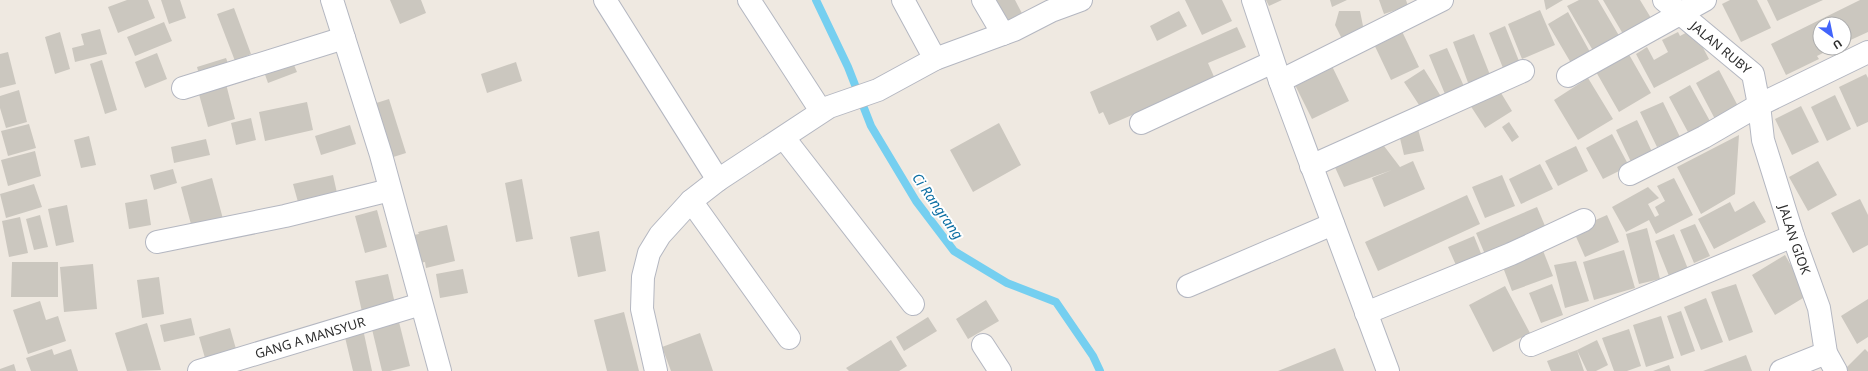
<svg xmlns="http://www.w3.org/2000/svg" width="1868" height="371" viewBox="0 0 1868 371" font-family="'Noto Sans',sans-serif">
<rect width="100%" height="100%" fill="#efe9e1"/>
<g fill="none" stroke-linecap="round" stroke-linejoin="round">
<path stroke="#75cff0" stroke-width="8" d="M816,0l32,67 23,59 45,75 38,50 53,32 49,19 37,54 7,15"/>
</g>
<path fill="#cbc7bf" d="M127,0h21l7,18 -37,15 -10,-26z
M161,0h19l6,18 -17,6z
M390,0h31l5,13 -26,11z
M990,0h25l10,19 -20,10z
M1185,0h37l10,21 -30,14z
M1266,0h16l-13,6z
M1330,0h17l-15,7z
M1379,0h27l2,6 -24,8z
M1544,0h19l-17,10z
M1579,0h19l23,39 -26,15 -28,-48z
M1603,0h37l11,18 -28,16z
M1730,0h27l14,28 -30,14 -19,-38z
M1767,0h56l-46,21z
M1860,0h8v32l-24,11v-19h-24v24h13l-16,8 2,3 -33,16 -15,-31z
M234,8l17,46 -16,7 -18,-47z
M1540,10l15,35 -33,14 -14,-35z
M1179,11l8,15 -30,15 -7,-15z
M1339,11h21l5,25 -20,9 -10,-20z
M1568,12l22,40 -19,11 -23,-39z
M164,22l8,19 -37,15 -8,-19z
M1399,25l20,42 -28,13 -20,-42z
M1505,26l14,35 -16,7 -14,-35z
M1237,27l9,20 -38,16 7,16 -106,46 -6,-13 -4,2 -9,-22z
M100,29l7,25 -32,8 -3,-14 12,-3 -3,-11z
M1693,29l16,30 -55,29 -18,-34 11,-7 7,13 14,-8 -6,-12 16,-8 2,4z
M60,32l10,37 -15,5 -10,-37z
M1474,34l18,46 -22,8 -17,-46z
M1447,48l19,43 -19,8 -18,-44z
M1627,51l24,42 -32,19 -24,-42z
M8,52l8,32 -16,4v-34z
M157,53l10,26 -22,9 -10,-26z
M226,58l4,11 -30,9 -3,-11z
M291,58l6,14 -29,11 -5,-14z
M102,60l15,50 -12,4 -15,-50z
M516,62l6,19 -35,12 -6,-19z
M1330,62l19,39 -37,18 -19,-38z
M1424,69l18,29 -19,13 -19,-29z
M1719,70l20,38 -23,13 -20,-38z
M1866,74l2,4v44l-11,5 -18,-40z
M1588,78l25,41 -35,21 -24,-40z
M225,80l10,39 -27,8 -11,-40z
M1690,85l21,38 -22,11 -20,-37z
M1498,88l14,23 -27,17 -15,-23z
M19,90l8,32 -21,6 -6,-20v-12z
M1835,95l16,34 -24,12 -16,-34z
M389,99l17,54 -19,6 -17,-54z
M307,102l6,28 -48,11 -6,-29z
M1663,102l17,35 -23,10 -17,-35z
M1801,106l18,36 -27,13 -17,-36z
M251,118l5,22 -20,5 -5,-22z
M1637,120l16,34 -21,10 -16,-34z
M1509,122l10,15 -7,5 -10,-15z
M999,123l22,42 -48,27 -23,-42z
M29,124l7,24 -28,8 -7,-25z
M350,125l6,19 -35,11 -6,-19z
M1418,129l6,22 -20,4 -5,-21z
M1612,134l17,32 -26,13 -17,-31z
M1739,135l-4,59 -34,20 -24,-47z
M89,136l7,29 -15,3 -7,-28z
M206,139l4,16 -36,8 -3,-16z
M1381,142l19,25 13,-6 12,28 -41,18 -12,-29 20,-8 -48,17 -11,-24z
M1576,146l12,25 -30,15 -13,-25z
M35,151l6,25 -33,10 -7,-26z
M1818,161l19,34 -29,16 -19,-34z
M1540,164l13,25 -32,15 -12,-25z
M173,169l4,14 -23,7 -4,-15z
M333,175l4,18 -39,9 -5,-18z
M1502,175l13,31 -30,12 -13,-31z
M212,178l11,41 -31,9 -11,-41z
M1674,178l19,37 -37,19 -7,-14 -23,12 -14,-25 36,-20 11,11 -11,6 7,13 4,-2 -4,-8 10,-6 -8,-15z
M522,179l11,60 -17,3 -11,-59z
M34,184l8,23 -36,11 -6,-24z
M1467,195l13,29 -102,47 -13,-29z
M147,199l4,26 -22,4 -4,-26z
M1860,199l8,16v30l-15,8 -22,-40z
M1754,201l12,21 -52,27 -16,-30 32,-17 5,10z
M67,205l7,37 -18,4 -8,-37z
M1537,207l11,26 -61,26 -11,-26z
M377,210l10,37 -22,6 -10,-37z
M40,215l8,32 -14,3 -8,-31z
M1607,215l12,27 -34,15 -12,-27z
M20,217l8,36 -19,4 -7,-36z
M1695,224l15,32 -16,7 -14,-33z
M447,225l8,36 -29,7 -1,-6 -11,2 -6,-28 11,-2 -1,-2z
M1647,228l13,51 -21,5 -13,-50z
M599,231l7,40 -28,6 -8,-40z
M1674,234l14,35 -19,7 -14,-35z
M1474,236l10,25 -25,11 -11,-25z
M1542,248l11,28 -41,15 -11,-29z
M1624,250l11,38 -41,12 -11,-38z
M1785,255l23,40 -33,20 -23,-40z
M1576,261l13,40 -24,7 -11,-43z
M12,262h46v35h-47z
M93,264l4,45 -33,3 -4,-45z
M463,269l5,24 -28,5 -4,-24z
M388,274l8,34 -33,8 -8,-35z
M159,277l5,37 -22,4 -5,-38z
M1552,284l11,31 -22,8 -12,-30z
M1736,284l17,48 -24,9 -18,-49z
M1505,286l25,47 -37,19 -24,-47z
M1706,298l17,44 -22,8 -17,-43z
M1868,299v38l-11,7 -16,-28z
M986,300l13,21 -31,18 -12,-20z
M40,301l6,19 12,-4 8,25 -38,13 -15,-44z
M1681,311l14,40 -14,5 -14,-40z
M624,312l15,59h-32l-13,-51z
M1661,316l13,42 -28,9 -13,-42z
M928,317l9,14 -33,20 -8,-14z
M191,318l4,17 -31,7 -4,-17z
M398,318l12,48 -20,5h-8l-11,-46z
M147,323l14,47 -34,1 -12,-38z
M230,328l8,28 -31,9 -8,-28z
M363,329l9,42h-19l-9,-38z
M1629,329l12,37 -14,5h-13l-12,-33z
M700,333l13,38h-42l-9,-24z
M891,340l16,26 -8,5h-50l-3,-3z
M1597,340l11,25 -12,6h-9l-10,-21z
M1335,348l9,23h-66z
M52,349l2,6 17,-6 7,22h-47l-5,-13z
M1865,349l3,3v19h-23l-1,-1z
M1577,350l7,21h-33l-4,-10z
M1746,355l6,16h-49z
M14,364l2,7h-16v-2z
M1669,365l2,6h-18z"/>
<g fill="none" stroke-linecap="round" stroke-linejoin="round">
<defs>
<g id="minor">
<path d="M332,0l49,155 59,216"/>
<path d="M605,0l113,180"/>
<path d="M749,0l72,111"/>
<path d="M903,0l32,59"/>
<path d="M983,0l20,34"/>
<path d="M1253,0l27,81 108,290"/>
<path id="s1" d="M1664,0l89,74 6,31 4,35 30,96 26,72 7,45 10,18"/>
<path d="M1568,76l137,-76"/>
<path d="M1280,81l162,-81"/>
<path d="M183,88l161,-50"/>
<path d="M1141,123l132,-61"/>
<path d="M784,138l129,166"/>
<path d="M1311,166l212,-95"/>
<path d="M1630,174l74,-37 55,-32 109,-53"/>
<path d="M691,201l98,137"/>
<path d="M157,242l128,-26 105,-26"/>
<path d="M1188,286l145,-62"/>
<path d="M1366,313l145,-59 73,-34"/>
<path d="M983,345l17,26"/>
<path d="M1531,345l262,-109"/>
<path id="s2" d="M199,371l222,-67"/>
<path d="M656,371l-14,-62 1,-32 6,-24 11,-18 31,-34 27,-21 111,-73 49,-17 57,-31 79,-29 37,-19 30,-11"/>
<path d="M1781,371l45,-18"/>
</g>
</defs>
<use href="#minor" stroke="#b4b7c1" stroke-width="24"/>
<use href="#minor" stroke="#fff" stroke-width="22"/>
</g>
<g text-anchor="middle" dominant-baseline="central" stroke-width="4" stroke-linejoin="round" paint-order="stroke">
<g font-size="13" fill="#2e2e2e" stroke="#fff">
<text stroke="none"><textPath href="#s1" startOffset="74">JALAN RUBY</textPath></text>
<text stroke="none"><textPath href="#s1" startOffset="287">JALAN GIOK</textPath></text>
<text stroke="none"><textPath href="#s2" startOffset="116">GANG A MANSYUR</textPath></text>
</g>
<g font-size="14" font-style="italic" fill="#0d6fa3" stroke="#fff">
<text transform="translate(938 206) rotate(55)">Ci Rangrang</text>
</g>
</g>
<g transform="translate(1832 36) rotate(147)"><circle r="19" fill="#ffffff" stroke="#ababab"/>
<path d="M0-3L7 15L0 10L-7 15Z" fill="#4264fb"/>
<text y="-6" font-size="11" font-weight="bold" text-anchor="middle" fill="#2e2e2e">U</text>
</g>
</svg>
